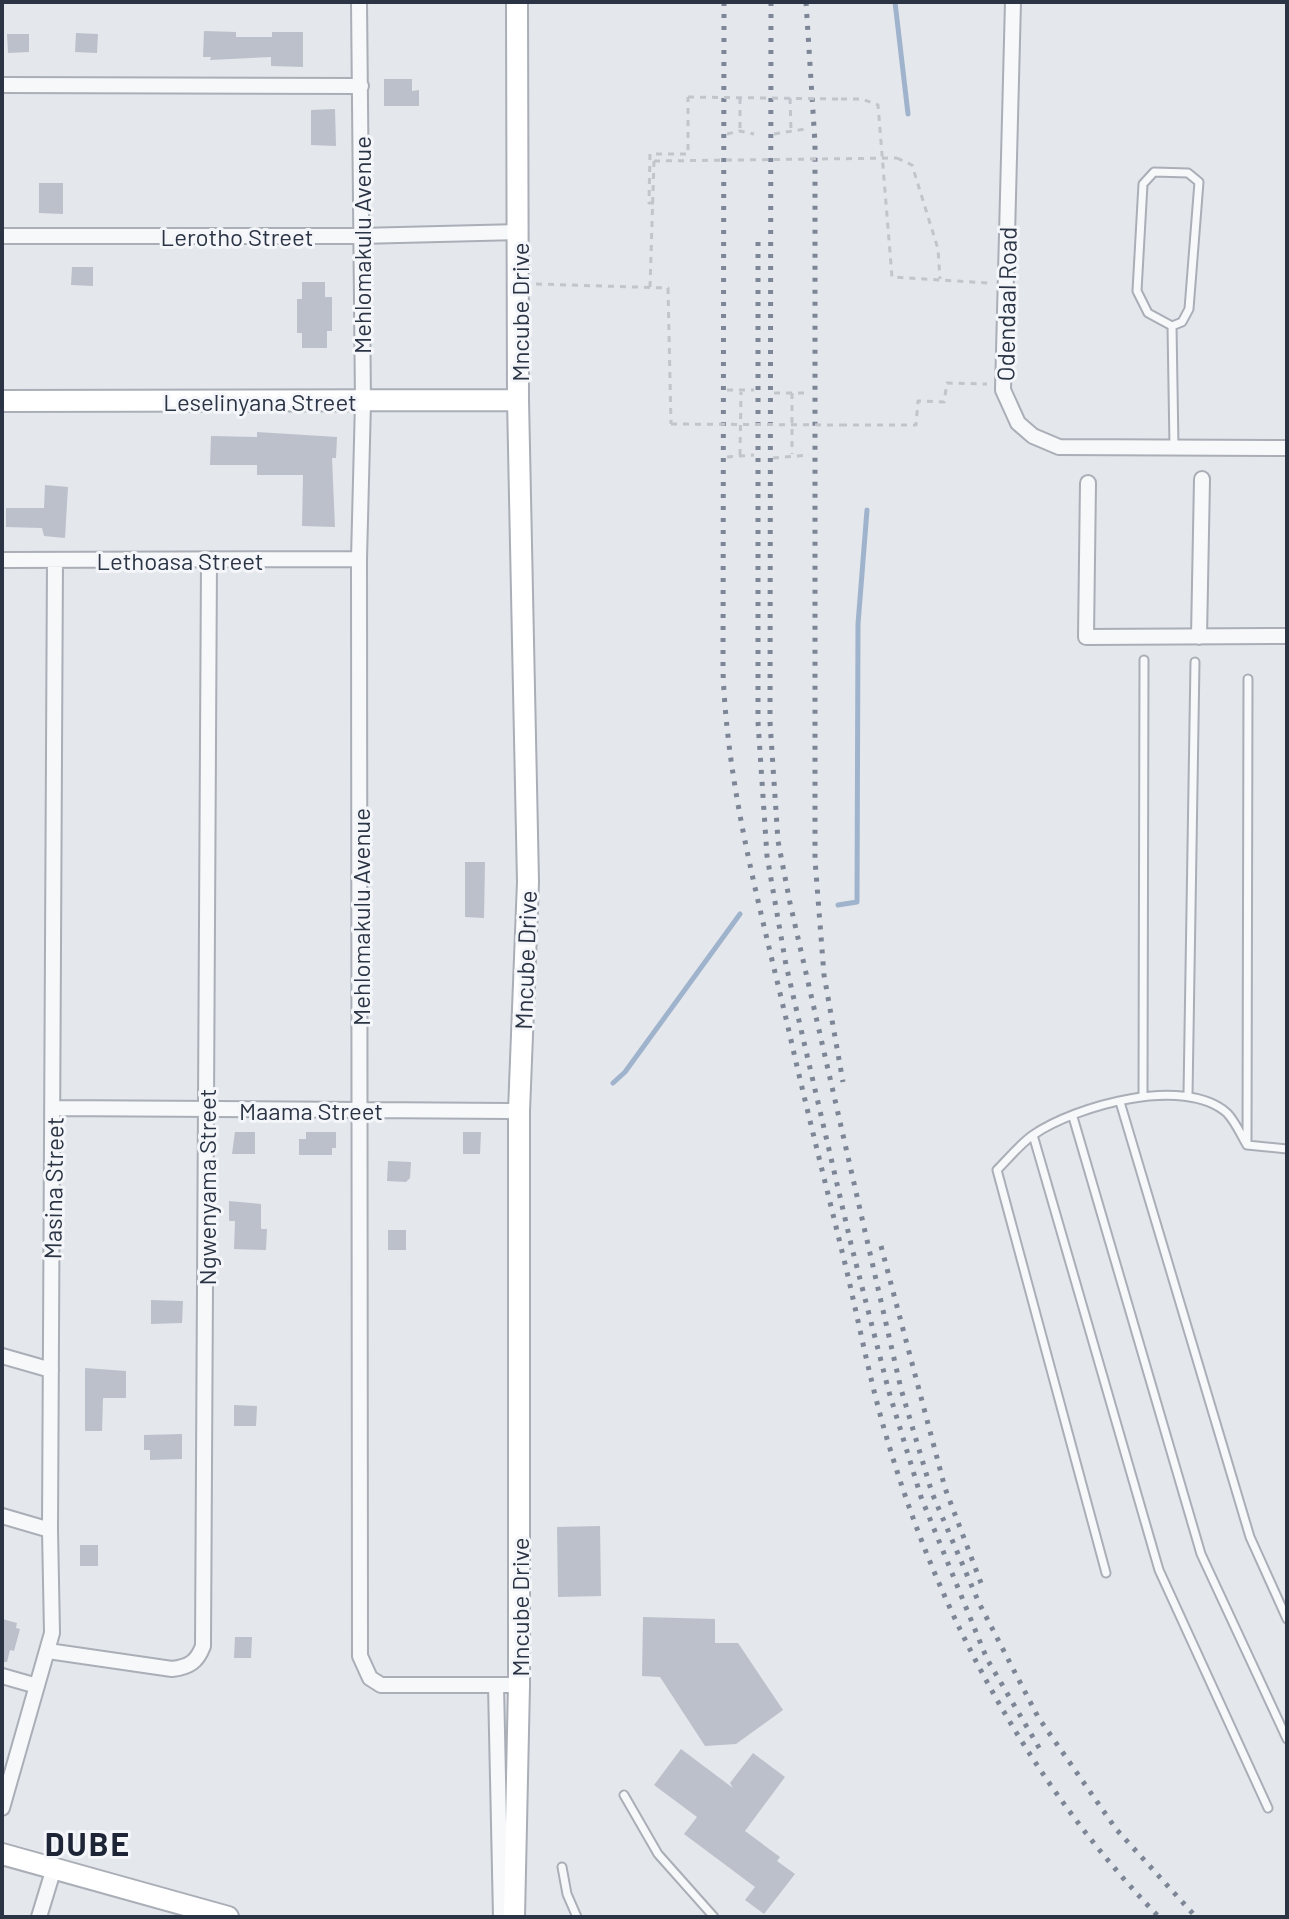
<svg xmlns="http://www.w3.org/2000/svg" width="1289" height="1919" viewBox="0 0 1289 1919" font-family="Barlow,sans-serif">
<rect width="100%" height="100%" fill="#e4e7ec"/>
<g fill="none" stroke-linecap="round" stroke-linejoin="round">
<path stroke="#9fb4cc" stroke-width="5" d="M895,2l13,112
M838,905l19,-3 1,-278 9,-114
M613,1083l12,-11 115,-158"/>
</g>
<path fill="#bbc0ca" d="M204,31l32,1v5h36v-5h31v35l-32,-1v-9l-61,3 1,-3h-8z
M76,33l22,1 -1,19 -22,-1z
M7,34h22v18l-21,1z
M384,79h28v12l7,-1v16h-35z
M335,109l1,37 -25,-1v-35z
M39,183h24v31l-24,-1z
M72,267h21v19l-22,-1z
M302,282h23v15h7v34h-5v17h-25v-15h-5v-34h5z
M257,432l80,5 -1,21h-4l3,69 -33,-1 1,-51h-46v-10h-47l1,-29 46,1z
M45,485l23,2 -3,51 -21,-2 -2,-8 -36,-1v-19h38z
M465,862h20l-1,56 -19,-1z
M235,1132h20v22h-23z
M306,1132h30v16h-4v7h-33v-16h7z
M463,1132h18l-1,22h-17z
M388,1161l23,1 -1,16 -4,4 -19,-1z
M229,1201l32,3v25h6l-1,21 -32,-1 1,-28h-6z
M388,1230h18v20h-18z
M151,1300l32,1 -1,22 -31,1z
M85,1368l41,3v27h-23l-1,33h-17z
M234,1405l23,1 -1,20h-22z
M182,1434v25l-32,1v-10h-6v-15z
M600,1526l1,70 -43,1 -1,-70z
M80,1545h18v21h-18z
M643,1617l72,2v24h23l45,67 -47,34 -31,2 -45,-69 -18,-1z
M2,1619l15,4 -1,5 4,1 -6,22 -4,-1 -3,12h-5z
M235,1637h17l-1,21h-17z
M681,1749l52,39 -3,-5 23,-30 32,24 -40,54 35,26 -3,4 18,13 -31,40 -19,-14 10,-13 -71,-53 13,-17 -43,-32z"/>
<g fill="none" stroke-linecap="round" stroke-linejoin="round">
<defs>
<path id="lane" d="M1154,172l34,1 11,9 -10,127 -7,13 -10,4 -24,-13 -11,-22 6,-107z
M1172,326l2,121
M1143,1095l1,-435
M1188,1095l7,-433
M1120,1102l130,435 37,82
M1073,1117l128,437 86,185
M1033,1135l126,435 109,238
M1247,1145l1,-466
M1106,1573l-109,-403c11,-11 23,-26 36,-35 42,-29 151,-60 194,-22 8,8 14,22 20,32l40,4
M624,1795l34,59 56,63
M562,1867l5,27 10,23"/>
<path id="street" d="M359,2l4,400 -4,157 1,1097 10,22 11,7h138
M1013,2l-10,388 15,33 15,13 26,11 228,1
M2,85l359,1
M2,236h357l160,-4
M1088,483l-2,154 201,-1
M2,560l357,-1
M1199,637l3,-158
M54,1108l465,3
M2,1356l49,14
M2,1516l48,14
M48,1651l124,18c17,-2 25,-7 31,-23l6,-1085
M2,1676l35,10
M496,1685l5,232
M2,1808l50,-175 -2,-103 5,-970
M39,1917l15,-49"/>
<path id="secondary" d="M2,401l516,-1
M2,1854l226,63
M514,1917l5,-232v-574l9,-229 -10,-482 -1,-398"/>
</defs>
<use href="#lane" stroke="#a9aeb7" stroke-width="11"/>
<use href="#street" stroke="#a9aeb7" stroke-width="18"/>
<use href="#secondary" stroke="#a9aeb7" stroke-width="24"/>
<path stroke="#c2c5cb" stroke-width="3" stroke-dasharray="6 6" stroke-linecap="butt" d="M740,98v33
M790,98l1,33
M841,99h21l16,6 14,172 96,6
M727,134l13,-3 14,3
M774,134l31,-5
M897,158l15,7 26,84 2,30
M654,203h-5l1,-49h38v-57
M536,284l132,4 3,136
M650,287l4,-126
M727,390h27
M774,393h35
M792,393v61
M841,425h75l2,-24 26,1 3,-19 40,1
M740,455l1,-63
M727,457l27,-2
M773,458l36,-3"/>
<use href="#lane" stroke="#f7f8fa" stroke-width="7"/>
<use href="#street" stroke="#f7f8fa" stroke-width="14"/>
<use href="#secondary" stroke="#fff" stroke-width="20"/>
<path stroke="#7d8696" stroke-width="5" stroke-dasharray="4 8" stroke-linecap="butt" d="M724,2l-1,670c5,129 42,252 70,377 17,74 36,148 54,223 13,56 24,114 41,170 52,176 142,342 271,475
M771,2l-1,720 8,119 12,62 111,486 31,104 47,110 59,114 78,112 80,88
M806,2l9,141v717l9,115 19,107
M758,242v480l9,134 19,109 65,279 38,148 32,105 66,162 54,92
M881,1246l64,242 36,95"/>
<path stroke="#c2c5cb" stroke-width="3" stroke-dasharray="6 6" stroke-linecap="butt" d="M688,97l153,2
M654,161l243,-3
M671,424l170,1"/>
</g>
<g text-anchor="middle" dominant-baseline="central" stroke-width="6" stroke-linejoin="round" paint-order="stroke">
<g font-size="24" fill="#2b3445" stroke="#f4f6f9">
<text x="237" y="236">Lerotho Street</text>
<text transform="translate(361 245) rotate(-90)">Mehlomakulu Avenue</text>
<text transform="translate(1006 304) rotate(-89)">Odendaal Road</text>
<text transform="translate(519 312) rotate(-90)">Mncube Drive</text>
<text x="260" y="401">Leselinyana Street</text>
<text x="180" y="560">Lethoasa Street</text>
<text transform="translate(360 917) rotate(-90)">Mehlomakulu Avenue</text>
<text transform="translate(525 960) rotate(-88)">Mncube Drive</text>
<text x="311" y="1110">Maama Street</text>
<text transform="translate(206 1187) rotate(-90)">Ngwenyama Street</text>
<text transform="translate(53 1188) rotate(-89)">Masina Street</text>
<text transform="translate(519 1607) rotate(-90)">Mncube Drive</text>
</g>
<g font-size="32" font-weight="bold" letter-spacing="2" fill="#1d2536" stroke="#f4f6f9">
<text x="88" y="1843">DUBE</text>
</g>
</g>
<rect width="1289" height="1919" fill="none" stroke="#2b3445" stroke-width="8"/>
</svg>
